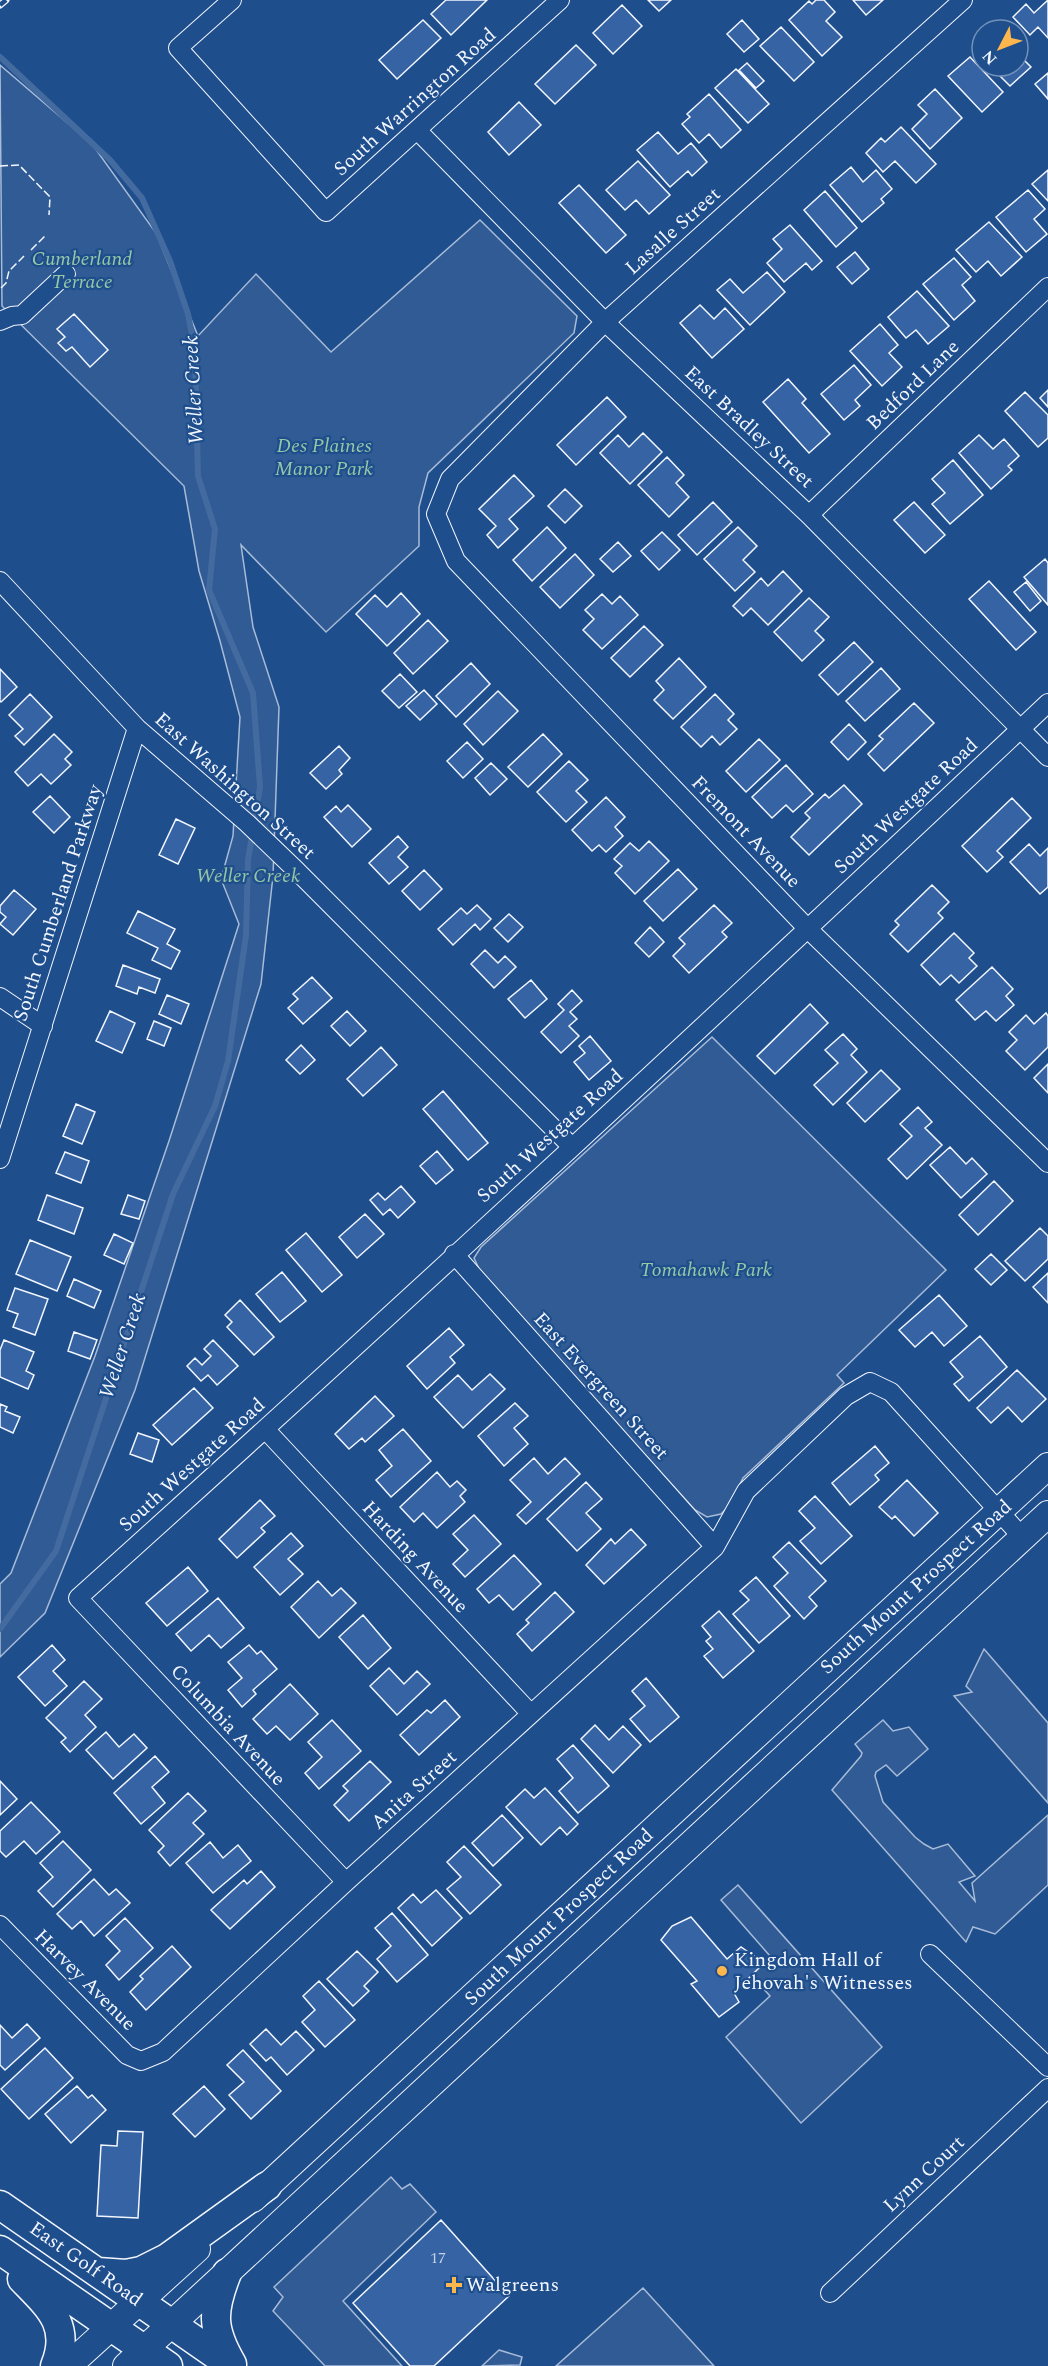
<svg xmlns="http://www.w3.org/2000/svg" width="1048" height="2366" viewBox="0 0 1048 2366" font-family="Spectral,serif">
<rect width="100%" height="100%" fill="#1f4e8c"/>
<path fill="#305b95" stroke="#a8bbd7" stroke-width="1.5" d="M0,65l92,79 64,89 42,103 58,-62 75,78 149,-132 97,96 -3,17 -146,140 -9,34v39l-93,86 -85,-87 12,82 26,80 -6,169 -12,108 -126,406 -90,223 -45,44v-73l11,-11 84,-217 74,-215 70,-217 -18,-45 12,-43 7,-119 -20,-76 -21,-70 -15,-85 -182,-180z
M712,1037l234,233 -109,105 7,8 -101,95 -14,28 -8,8 -14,3 -12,-7 -214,-237 -7,-15 7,-11z
M984,1649l64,74v80l-94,-107 18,-4 -6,-6z
M883,1720l10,11 16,-4 19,22 -31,27 -11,-11 -10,7 -1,4 8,26 32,35 9,7 9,5 15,-5 27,32 -16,6 16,19 -3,-18 76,-68v70l-53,49 -22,-7 -7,15 -134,-152 29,-34 1,-3 -7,-9z
M738,1885l144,162 -81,76 -75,-86 44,-41 -19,-21 19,-19 -49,-56z
M391,2177l11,12 8,-5 26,28 -93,89 59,65h-77l-52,-55 10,-14 -9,-10z
M643,2288l71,78h-158z
M499,2350l23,7 -2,8 -38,1z"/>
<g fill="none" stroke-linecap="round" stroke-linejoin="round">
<path stroke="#446ba0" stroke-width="6" d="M0,57l110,103 32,38 28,63 18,53 7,37 3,125 17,53 -6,61 44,103 7,94 -12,73 -2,75 -18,126 -13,45 -42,88 -117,357 -56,78"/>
</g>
<path fill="#3563a3" stroke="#f2f6ff" stroke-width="1.5" d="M446,0h41l-36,35 -20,-21z
M648,0h23l-12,11z
M816,0h8l11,12 -9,9 16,16 -20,19 -33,-36 20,-19 3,3z
M853,0h30l-17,15z
M1048,0v38l-10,-11 -8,8 -17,-18 13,-13 8,9z
M622,5l20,21 -29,28 -20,-21z
M423,20l18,18 -44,41 -18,-19z
M742,20l17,19 -15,13 -17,-18z
M781,27l33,35 -20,19 -34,-35z
M576,45l20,20 -41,39 -20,-20z
M1018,54l13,13 -21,19 -20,-20h28z
M970,57l33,35 -21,20 -34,-36z
M747,63l17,18 -8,7 -17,-18z
M736,69l33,35 -21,19 -33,-35z
M1048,73v26l-13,-15z
M935,89l27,29 -32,31 -18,-20 15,-15 -9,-9z
M709,94l32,36 -20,18 -12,-14 -10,9 -17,-19 8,-7 -3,-3z
M519,102l22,23 -32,30 -21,-23z
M901,127l35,37 -20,19 -21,-22 -12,11 -17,-19 15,-15 4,4z
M658,132l20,22 13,-11 16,19 -15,14 -4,-5 -18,16 -33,-37z
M638,161l32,34 -21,19 -13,-14 -11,10 -19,-20z
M851,167l12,15 13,-12 16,19 -11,10 3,4 -22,19 -32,-37z
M1048,170v31l-16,-17z
M579,185l47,50 -20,18 -47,-50z
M1028,190l17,19 -11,10 13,15 -21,18 -30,-35z
M825,191l32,37 -21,19 -32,-37z
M989,222l33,35 -21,19 -13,-15 -12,11 -20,-22z
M790,225l32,36 -10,9 -6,-7 -22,19 -17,-19 15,-14 -9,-10z
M855,252l14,17 -17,15 -15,-17z
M954,258l17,19 -9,8 13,16 -21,19 -31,-36z
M767,272l18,20 -35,33 -33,-35 13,-11 13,14z
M917,291l32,35 -21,18 -12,-14 -10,8 -18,-21z
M700,305l14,14 11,-11 19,21 -32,29 -32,-35z
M74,314l34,36 -18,17 -18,-20 -6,4 -8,-8 7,-6 -8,-8z
M880,324l18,21 -9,8 13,14 -20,19 -32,-35z
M854,365l17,20 -16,15 5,6 -16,14 -23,-26z
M788,379l18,20 -4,4 28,31 -21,19 -46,-51z
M1048,390v17l-8,-9z
M1025,392l23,23v23l-10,9 -33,-36z
M607,397l19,20 -50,48 -19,-20z
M643,433l19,19 -32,32 -30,-31 18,-18 11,12z
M979,435l14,14 11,-10 15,17 -11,10 4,4 -21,19 -32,-36z
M667,457l17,18 -8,8 13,14 -20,20 -31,-32z
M953,460l30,35 -33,29 -18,-20 13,-11 -13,-14z
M514,475l20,21 -25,23 9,10 -20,19 -11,-13 9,-9 -17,-17z
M565,489l17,17 -17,17 -17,-17z
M713,502l19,20 -35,33 -19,-20z
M914,502l31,33 -20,18 -31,-33z
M547,527l19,21 -34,33 -19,-21z
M738,527l19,19 -14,14 12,12 -20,19 -31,-32z
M662,532l18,18 -21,20 -18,-19z
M618,542l13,14 -18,16 -13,-13z
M575,554l19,21 -34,33 -20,-21z
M1045,559l3,4v42l-24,-28z
M783,571l19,20 -34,34 -17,-17 -8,8 -10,-10 28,-28 7,8z
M989,581l47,51 -20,18 -47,-51z
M1026,582l15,19 -11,10 -16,-19z
M401,593l19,21 -33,32 -31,-32 19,-19 12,12z
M602,594l10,10 8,-8 18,19 -36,34 -19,-19 11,-11 -9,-9z
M809,598l20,19 -14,14 9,9 -22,21 -28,-29z
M428,620l20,21 -35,33 -19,-21z
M644,626l19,19 -33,32 -19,-19z
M854,642l19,20 -35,33 -19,-20z
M679,658l27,29 -33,32 -19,-19 10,-10 -8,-9z
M471,663l19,21 -34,33 -20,-21z
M881,668l19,21 -35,32 -19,-20z
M0,669l17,18 -16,15 -1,-1z
M400,674l17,18 -18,16 -17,-17z
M424,690l13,14 -17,16 -14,-14z
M498,691l20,20 -35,34 -19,-21z
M30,694l22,23 -28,28 -9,-9 8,-7 -14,-14z
M715,694l19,20 -6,6 9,9 -17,16 -8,-9 -11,11 -20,-20z
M914,703l20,20 -50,48 -16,-17 15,-15 -4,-3z
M849,724l17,18 -18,18 -17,-18z
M54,734l18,18 -7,7 6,6 -20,19 -10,-10 -13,12 -13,-14z
M543,734l19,20 -34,33 -20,-20z
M759,739l21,21 -34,32 -20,-21z
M467,742l16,17 -20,19 -16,-17z
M339,746l11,12 -11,12 3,4 -16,15 -16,-16z
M569,761l19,19 -12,11 11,11 -21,20 -29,-30z
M491,763l16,16 -17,16 -15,-17z
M786,765l27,29 -20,18 -7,-7 -14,13 -20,-21z
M844,785l18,19 -53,51 -18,-18 19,-19 -5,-5 20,-19 4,4z
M50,796l20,21 -16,16 -21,-21z
M606,797l19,20 -10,10 8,9 -17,16 -7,-7 -7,6 -20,-21z
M1012,798l19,20 -34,33 6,6 -16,15 -25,-26z
M348,805l23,24 -19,18 -28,-30 12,-11 5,6z
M176,819l19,9 -17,36 -19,-9z
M398,836l10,11 -10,10 10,10 -19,17 -20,-21z
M649,841l20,20 -34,33 -20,-21 7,-7 -8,-7 16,-16 9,8z
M1029,844l11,12 8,-8v39l-8,7 -30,-32z
M678,869l19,20 -34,32 -19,-20z
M424,870l18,19 -22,21 -18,-19z
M932,885l17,17 -11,11 5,5 -35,34 -18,-18 9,-9 -4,-4z
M14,890l22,19 -23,26 -13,-11 6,-7 -6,-5v-6z
M477,905l14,14 -11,11 -5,-6 -22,21 -15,-16 23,-21 6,6z
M714,905l18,18 -10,9 5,5 -38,36 -16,-17 12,-12 -6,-6z
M138,911l37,18 -8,15 13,7 -9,18 -19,-9 6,-12 -31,-15z
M509,914l14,13 -15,15 -14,-14z
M650,927l14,15 -15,15 -14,-14z
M954,933l20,20 -5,5 8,8 -18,17 -8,-8 -11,10 -19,-20z
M485,950l13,13 7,-7 11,11 -22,21 -23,-24z
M123,965l37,14 -5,14 -16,-6 -2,7 -21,-8z
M992,967l21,22 -7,7 8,9 -18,16 -10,-10 -11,9 -19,-20z
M312,977l20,21 -29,26 -15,-16 10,-9 -5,-5z
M531,980l16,19 -22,19 -17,-19z
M572,990l10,11 -12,11 7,7 -8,7 10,10 -18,17 -20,-21 23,-22 -6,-6z
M167,995l22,9 -8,20 -22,-10z
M810,1004l18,19 -53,51 -18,-18z
M110,1011l25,12 -13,30 -26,-12z
M347,1011l19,20 -16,15 -19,-20z
M1046,1013l2,3v31l-23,23 -19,-19 11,-11 -8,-8 17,-17 8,9z
M154,1021l17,7 -7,18 -17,-7z
M843,1034l14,15 -6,6 16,17 -34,33 -19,-20 24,-22 -13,-13z
M590,1036l21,25 -22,19 -15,-18 11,-9 -6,-7z
M301,1045l14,15 -15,14 -14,-14z
M381,1047l16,18 -34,31 -16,-17z
M1048,1064v29l-14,-15z
M881,1070l19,19 -35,33 -18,-19z
M443,1091l45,52 -20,17 -45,-51z
M76,1104l19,8 -13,32 -19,-8z
M918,1107l14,15 -7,6 17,17 -35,34 -19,-20 24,-23 -12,-12z
M950,1147l16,17 6,-6 15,16 -26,24 -31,-33z
M437,1151l16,19 -17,14 -16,-18z
M65,1152l24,9 -8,22 -25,-10z
M994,1181l19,20 -35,34 -19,-20z
M401,1186l14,16 -17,16 -8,-9 -7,6 -13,-15 8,-7 7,7z
M47,1195l36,13 -9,26 -36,-14z
M128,1195l17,6 -6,18 -18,-5z
M365,1214l19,20 -27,24 -18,-21z
M1040,1228l8,8v23l-23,22 -20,-20z
M306,1233l36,42 -20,17 -36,-42z
M114,1234l19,9 -9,21 -20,-9z
M30,1240l41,17 -14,34 -41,-17z
M991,1254l16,16 -16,15 -16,-16z
M282,1272l24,29 -26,21 -24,-28z
M1048,1273v30l-15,-16z
M74,1279l27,12 -7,17 -27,-12z
M15,1288l33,11 -13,36 -22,-8 5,-13 -11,-4z
M939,1295l28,31 -23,20 -12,-14 -17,15 -16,-17z
M240,1300l34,37 -20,18 -27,-28 5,-5 -7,-7z
M449,1328l15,17 -14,12 5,6 -28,26 -20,-23z
M74,1332l23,8 -7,19 -22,-8z
M980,1336l27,31 -38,34 -15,-17 9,-7 -13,-15z
M4,1340l30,12 -8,19 8,4 -6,14 -28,-12v-27z
M213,1340l25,26 -21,19 -9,-10 -7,6 -14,-15 8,-8 7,7 9,-9 -7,-7z
M1017,1370l29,29 -24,23 -14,-15 -17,16 -14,-15z
M490,1374l15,15 -42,39 -29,-31 24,-22 14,15z
M194,1388l19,20 -41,37 -19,-20z
M375,1396l19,20 -29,26 -3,-4 -13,11 -14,-15z
M515,1403l13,13 -14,12 14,16 -24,22 -26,-30z
M0,1404l7,3 -2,4 15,6 -7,16 -13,-6z
M403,1429l28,32 -40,36 -15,-17 16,-14 -13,-16z
M138,1433l21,7 -7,22 -22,-8z
M875,1446l14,17 -14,12 4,5 -29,25 -18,-22z
M534,1458l14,16 17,-16 15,16 -54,50 -9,-9 14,-13 -21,-22z
M437,1472l13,15 7,-6 9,9 -6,6 5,6 -28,26 -14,-15 -9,9 -14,-15z
M907,1480l31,33 -24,23 -19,-20 -3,3 -13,-12z
M586,1482l16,17 -16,14 15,16 -24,22 -30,-32z
M815,1496l37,40 -31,28 -21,-23 15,-13 -16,-17z
M260,1500l15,16 -14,12 4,4 -28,26 -18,-19z
M474,1515l27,29 -36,33 -12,-13 15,-14 -15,-16z
M631,1529l15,16 -42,39 -18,-19 25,-26 4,5z
M291,1533l12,13 -15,13 15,15 -23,21 -26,-28z
M789,1542l37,39 -17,16 8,9 -13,13 -30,-33 14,-13 -15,-16z
M514,1555l27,29 -28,26 -14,-15 -10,8 -12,-14z
M188,1567l20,24 -41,35 -21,-23z
M756,1577l34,39 -31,27 -26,-29 16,-14 -9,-9z
M318,1581l14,15 9,-8 15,15 -37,35 -28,-31z
M555,1592l19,20 -42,39 -15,-17 12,-11 -3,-3z
M218,1598l26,30 -23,20 -12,-13 -18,16 -15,-17z
M719,1611l35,40 -31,27 -19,-22 9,-7 -7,-8 5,-4 -9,-11z
M363,1615l28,33 -23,21 -29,-32z
M52,1645l13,15 -12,11 14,15 -22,20 -27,-29z
M249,1645l8,9 4,-3 16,18 -24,21 3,4 -14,13 -14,-17 14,-12 -14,-16z
M389,1668l15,16 13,-13 13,13 -33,31 -27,-29z
M646,1678l33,39 -29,25 -20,-23 15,-13 -13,-15z
M84,1681l18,18 -17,16 11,12 -26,25 -9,-10 5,-4 -20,-20z
M290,1684l28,30 -28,26 -14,-14 -9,8 -14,-15z
M445,1700l15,17 -41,38 -19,-20 27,-25 4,3z
M332,1720l29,31 -42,38 -14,-16 17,-16 -14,-15z
M595,1725l14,15 14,-14 18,19 -28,28 -32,-34z
M106,1732l13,15 15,-13 13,14 -34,31 -27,-29z
M573,1745l36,41 -31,27 -19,-22 14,-13 -16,-19z
M155,1756l14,16 -17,15 13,16 -24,21 -27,-31z
M370,1761l21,21 -42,39 -15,-16 14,-14 -5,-5z
M0,1781l17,18 -17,16z
M545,1788l33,36 -11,11 -7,-8 -19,18 -35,-38 19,-18 9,9z
M188,1793l18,18 -13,12 11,11 -34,32 -12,-14 6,-6 -15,-16z
M31,1802l29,30 -24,22 -12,-13 -18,16 -6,-6v-20z
M502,1815l21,23 -30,28 -21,-23z
M63,1841l28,29 -38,37 -15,-16 15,-14 -13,-14z
M210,1842l13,16 15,-13 13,16 -38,32 -27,-30z
M464,1846l37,39 -31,29 -23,-25 14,-12 -14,-15z
M261,1871l14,16 -45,42 -19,-19 33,-30 3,4z
M94,1879l15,16 7,-6 14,14 -36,33 -13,-15 -9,8 -15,-15z
M436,1890l26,28 -30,28 -34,-38 15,-14 8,9z
M392,1913l36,42 -31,27 -20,-23 14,-13 -16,-18z
M691,1917l36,42 14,-12 13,9 7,10 -27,27 5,9 -20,15 -28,-33 6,-3 -36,-41 11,-14z
M125,1918l28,30 -34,32 -13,-15 14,-14 -14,-15z
M172,1946l19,21 -45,43 -16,-18 13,-13 -3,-3z
M357,1951l21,21 -14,14 5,5 -16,15 -26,-27z
M319,1981l36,39 -30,27 -23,-25 13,-12 -12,-14z
M27,2024l13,14 -35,32 -5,-5v-40l12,13z
M266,2029l15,16 15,-14 18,19 -27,25 -16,-18 -5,4 -16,-17z
M45,2048l28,30 -44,41 -28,-30z
M243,2050l38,41 -30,28 -22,-24 15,-13 -17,-17z
M77,2086l11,12 4,-3 14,15 -35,33 -26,-29z
M204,2086l21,23 -30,28 -22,-23z
M118,2131l25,1 -5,86 -41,-2 4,-71 16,1z
M441,2220l68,76 -75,70h-24l-57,-63z"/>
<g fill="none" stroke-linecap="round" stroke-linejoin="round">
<defs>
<path id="minor" d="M232,0l-54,48 148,164 234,-212
M963,0l-358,322 -155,157 -14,35 20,47 352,368 240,234
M417,130l188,192 204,193 239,242
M0,321l12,-5 10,-1 44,-41
M809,515l239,-228
M0,581l137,147 110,95 50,48 275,276
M0,997l43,29
M0,1159l137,-431
M454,1254l261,293
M265,1429l266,285
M346,1882l-268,-284c327,-294 650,-593 970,-895
M0,1925l127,130 14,6 22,-9 183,-170 369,-335 31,-56 100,-95 24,-14 21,10 132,146
M930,1954l118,113
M830,2293l218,-205"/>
<path id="secondary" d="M253,2199l795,-733
M68,2366l129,-117
M126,2366l922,-852"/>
<path id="primary" d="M0,2205l232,161
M0,2250l168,116
M98,2272l28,2 15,-3 26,-13 100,-72
M227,2273c-15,38 -16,55 5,91
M22,2279c26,27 50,46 33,87"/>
</defs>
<use href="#minor" stroke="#f2f6ff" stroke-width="20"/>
<use href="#secondary" stroke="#f2f6ff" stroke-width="28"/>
<use href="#primary" stroke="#f2f6ff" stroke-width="31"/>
<use href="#minor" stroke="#1f4e8c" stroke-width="18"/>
<use href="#secondary" stroke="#1f4e8c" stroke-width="26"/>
<use href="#primary" stroke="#1f4e8c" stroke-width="28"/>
<defs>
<path id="rail" d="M0,5l6,-5"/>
</defs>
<use href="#rail" stroke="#f2f6ff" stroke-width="7"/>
<use href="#rail" stroke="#1f4e8c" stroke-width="4.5" stroke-dasharray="14" stroke-linecap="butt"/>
<path stroke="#f2f6ff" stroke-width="1.5" stroke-dasharray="8 3" stroke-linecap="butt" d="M0,166l19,-1 31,32 -1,18
M31,250l15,-15
M1,288l5,-5 3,-12 15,-15"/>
</g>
<g fill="#ffb74d" stroke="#1f4e8c" stroke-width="2">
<circle cx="722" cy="1971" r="6"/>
<path d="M451 2276h6v6h6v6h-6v6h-6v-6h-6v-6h6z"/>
</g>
<g text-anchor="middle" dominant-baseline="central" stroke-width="4.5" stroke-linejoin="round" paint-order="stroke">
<g font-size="16" fill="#c3d1e8">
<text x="438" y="2258">17</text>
</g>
<g font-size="20" fill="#f2f6ff" stroke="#1f4e8c">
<text transform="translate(415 102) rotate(-42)">South Warrington Road</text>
<text transform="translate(673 231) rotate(-42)">Lasalle Street</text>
<text transform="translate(913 385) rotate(-44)">Bedford Lane</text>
<text transform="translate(749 427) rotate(43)">East Bradley Street</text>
<text transform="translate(235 786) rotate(42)">East Washington Street</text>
<text transform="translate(906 806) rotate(-43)">South Westgate Road</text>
<text transform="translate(746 832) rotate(46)">Fremont Avenue</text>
<text transform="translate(58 903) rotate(-72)">South Cumberland Parkway</text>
<text transform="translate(550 1136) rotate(-42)">South Westgate Road</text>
<text transform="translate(601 1386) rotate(48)">East Evergreen Street</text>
<text transform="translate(192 1465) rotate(-42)">South Westgate Road</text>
<text transform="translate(415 1557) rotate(47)">Harding Avenue</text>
<text transform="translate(916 1587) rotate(-42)">South Mount Prospect Road</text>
<text transform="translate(228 1725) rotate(47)">Columbia Avenue</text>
<text transform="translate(414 1790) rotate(-42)">Anita Street</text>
<text transform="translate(559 1917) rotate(-43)">South Mount Prospect Road</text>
<text transform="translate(85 1980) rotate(45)">Harvey Avenue</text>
<text transform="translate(924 2174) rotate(-43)">Lynn Court</text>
<text transform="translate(86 2264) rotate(35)">East Golf Road</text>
</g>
<g font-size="20" font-style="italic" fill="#97c8a6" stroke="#1f4e8c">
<text x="82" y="259">Cumberland<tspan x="82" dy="23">Terrace</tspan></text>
<text x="324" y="446">Des Plaines<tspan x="324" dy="23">Manor Park</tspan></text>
<text x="248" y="876">Weller Creek</text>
<text x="706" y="1270">Tomahawk Park</text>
</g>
<g font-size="20" fill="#f2f6ff" stroke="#1f4e8c" text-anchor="start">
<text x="734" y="1960">Kingdom Hall of<tspan x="734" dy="23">Jehovah's Witnesses</tspan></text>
<text x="466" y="2285">Walgreens</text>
</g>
<g font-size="21" font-style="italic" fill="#f2f6ff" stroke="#1f4e8c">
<text transform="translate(194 390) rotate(-93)">Weller Creek</text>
<text transform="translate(123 1346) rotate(-72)">Weller Creek</text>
</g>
</g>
<g transform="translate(1000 48) rotate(228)"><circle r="28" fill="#1f4e8c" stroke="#7391ba" stroke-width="1.5"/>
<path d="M0-4.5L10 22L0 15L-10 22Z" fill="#ffb74d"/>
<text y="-9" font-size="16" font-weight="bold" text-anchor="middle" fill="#f2f6ff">N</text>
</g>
</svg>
